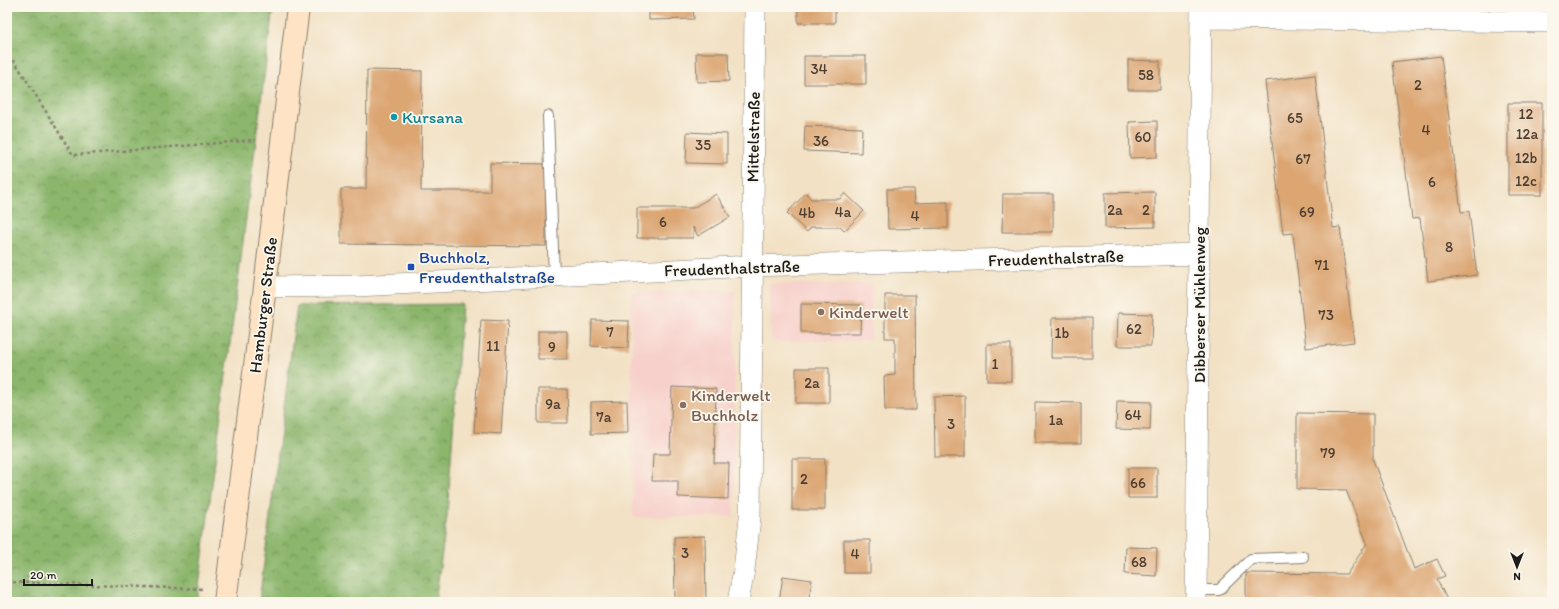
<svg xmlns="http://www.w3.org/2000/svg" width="1559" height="609" viewBox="0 0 1559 609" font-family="Itim,sans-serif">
<defs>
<pattern id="forest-crowns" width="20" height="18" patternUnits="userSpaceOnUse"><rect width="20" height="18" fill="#8bb66c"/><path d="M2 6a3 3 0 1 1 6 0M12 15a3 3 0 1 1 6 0" fill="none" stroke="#719358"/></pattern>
</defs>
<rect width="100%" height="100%" fill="#fbf7ec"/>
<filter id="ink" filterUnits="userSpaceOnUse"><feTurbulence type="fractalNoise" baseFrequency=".025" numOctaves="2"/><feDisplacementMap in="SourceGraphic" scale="8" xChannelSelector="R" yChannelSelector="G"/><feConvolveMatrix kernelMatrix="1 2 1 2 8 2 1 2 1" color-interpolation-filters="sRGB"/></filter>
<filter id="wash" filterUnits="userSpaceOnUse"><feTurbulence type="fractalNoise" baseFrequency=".012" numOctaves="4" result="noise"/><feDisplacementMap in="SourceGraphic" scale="16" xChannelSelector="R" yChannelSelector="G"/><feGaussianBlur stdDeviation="0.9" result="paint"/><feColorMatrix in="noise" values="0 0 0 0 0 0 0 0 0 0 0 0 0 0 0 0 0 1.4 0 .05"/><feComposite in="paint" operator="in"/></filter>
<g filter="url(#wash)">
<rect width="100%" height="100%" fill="#f2e1c4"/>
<path fill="#f7d0cb" d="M770,284h102l-1,56 -100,2z
M735,291l-1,226h-101l-2,-225z"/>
<path fill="url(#forest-crowns)" stroke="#546944" d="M7,7h266l-76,595h-190z
M462,304l-15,212 -12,86h-176l38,-296z"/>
<g id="blocks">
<path fill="#dca673" d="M649,7h44l1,12 -45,1z
M798,7h37v16h-37z
M696,53h32l1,28 -32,1z
M804,56h62v28h-62z
M1441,56l20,156 8,-1 8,64 -49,6 -8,-63 -8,1 -20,-157z
M1128,60l32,1v29h-32z
M367,70l55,1 -1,120h69v-28l56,1v82l-205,-2v-55h25z
M1315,75l18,153 7,-1 14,115 -48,6 -13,-115 -10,1 -18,-153z
M1508,103h34v92h-34z
M1157,121v36l-27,1 -1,-36z
M805,126l57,2 -1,25 -57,-2z
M687,132l40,2v30l-41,-1z
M887,189h27l1,14 33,-1v26l-60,1z
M1155,192v35l-50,1v-35z
M806,193l5,6h29l5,-6 19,18 -20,20 -4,-4h-29l-4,5 -20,-19z
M716,194l14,23 -32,19 -5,-9v11h-56v-30h56z
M1003,194h50v38h-51z
M885,295h30l1,115h-31l-1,-34 11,-1v-37h-10z
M801,304l60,1 -1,28h-59z
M1118,313l34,1 -1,32h-34z
M1052,318h40v40h-41z
M481,320l27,1 -7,113 -27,-2z
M592,320l37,1 -1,27 -37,-2z
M538,331h29v28h-29z
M987,344h24v37h-24z
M796,368h33v35h-33z
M672,387l44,2 -2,74h15l-1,36 -50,-2v-16h-26l1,-27h17z
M538,389h29l1,34h-30z
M965,396v61h-30l-1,-60z
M627,401l1,32 -37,1v-32z
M1117,401l34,1 -1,28 -34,-1z
M1035,402l46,1v40h-46z
M1297,413l76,1v46l41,109 23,-10 8,17 -8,3 11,23h-202v-29l101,1 20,-31 -21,-53 -49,-1z
M792,459h33v51h-33z
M1128,468h29v30h-29z
M705,536l1,66h-31l-1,-65z
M844,540h26v33h-26z
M1126,547l31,1 -1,28 -31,-2z
M783,576l29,4 -3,18 29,4h-59z"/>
</g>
</g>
<g filter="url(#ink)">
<use href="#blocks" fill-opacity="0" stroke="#877e70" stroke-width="1"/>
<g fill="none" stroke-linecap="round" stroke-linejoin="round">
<defs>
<path id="service" d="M548,116l6,160
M1196,590h23l32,-31 52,-2"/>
<path id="minor" d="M1201,18l351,4
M265,287l91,-1 396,-20 447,-12
M738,602l6,-32 6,-52 5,-511
M1196,602l5,-595"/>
<path id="secondary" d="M225,602l40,-315 33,-280"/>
</defs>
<use href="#service" stroke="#877e70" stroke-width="12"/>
<use href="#minor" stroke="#877e70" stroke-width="22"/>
<use href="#secondary" stroke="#877e70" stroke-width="24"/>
<path stroke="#877e70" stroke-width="2.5" stroke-dasharray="3 3" stroke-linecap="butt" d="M7,58l8,4 58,93 181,-15
M7,582l197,7"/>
<use href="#service" stroke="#fff" stroke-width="10"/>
<use href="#minor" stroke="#fff" stroke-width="21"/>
<use href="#secondary" stroke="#fee4c5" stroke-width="22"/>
</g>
</g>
<circle fill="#0f9aa8" stroke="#fbf7ec" stroke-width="1.5" cx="394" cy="117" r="4"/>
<rect fill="#1a4fb4" stroke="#fbf7ec" stroke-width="1.5" x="407" y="263" width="8" height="8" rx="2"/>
<g fill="#8d6e63" stroke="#fbf7ec" stroke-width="1.5">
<circle cx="821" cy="312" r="4"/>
<circle cx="683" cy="405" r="4"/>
</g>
<g text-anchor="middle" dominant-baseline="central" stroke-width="3.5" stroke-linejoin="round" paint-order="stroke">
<g font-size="15" fill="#4c3e32">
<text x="819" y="69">34</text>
<text x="1146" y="75">58</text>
<text x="1418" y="85">2</text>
<text x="1526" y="114">12</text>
<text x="1295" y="118">65</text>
<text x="1426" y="130">4</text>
<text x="1527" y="134">12a</text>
<text x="1143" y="137">60</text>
<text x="821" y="141">36</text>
<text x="703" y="145">35</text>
<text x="1526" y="158">12b</text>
<text x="1303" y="159">67</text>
<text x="1526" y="181">12c</text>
<text x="1432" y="182">6</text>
<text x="1115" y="210">2a</text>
<text x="1146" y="210">2</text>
<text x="843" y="212">4a</text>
<text x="1307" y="212">69</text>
<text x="807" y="213">4b</text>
<text x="915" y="216">4</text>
<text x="663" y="222">6</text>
<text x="1449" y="247">8</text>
<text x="1322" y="265">71</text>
<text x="1326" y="315">73</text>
<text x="1134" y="329">62</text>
<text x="610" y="332">7</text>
<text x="1062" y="333">1b</text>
<text x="493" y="346">11</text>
<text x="552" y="347">9</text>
<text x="995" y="364">1</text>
<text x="812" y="383">2a</text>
<text x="553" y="404">9a</text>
<text x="1133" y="415">64</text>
<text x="604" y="417">7a</text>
<text x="1056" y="420">1a</text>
<text x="951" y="424">3</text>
<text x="1328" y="453">79</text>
<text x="804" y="479">2</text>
<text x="1138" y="483">66</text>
<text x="685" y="553">3</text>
<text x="855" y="554">4</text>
<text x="1139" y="562">68</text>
</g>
<g font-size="17" fill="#0d838f" stroke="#fbf7ec" text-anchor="start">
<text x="402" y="117">Kursana</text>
</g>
<g font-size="17" fill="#1c1c1c" stroke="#fbf7ec">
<text transform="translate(753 137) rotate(-89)">Mittelstraße</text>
<text transform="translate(1056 258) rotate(-2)">Freudenthalstraße</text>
<text transform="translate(732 268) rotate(-2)">Freudenthalstraße</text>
<text transform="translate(263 305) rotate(-83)">Hamburger Straße</text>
<text transform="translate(1199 305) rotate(-90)">Dibberser Mühlenweg</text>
</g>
<g font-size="17" fill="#164399" stroke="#fbf7ec" text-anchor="start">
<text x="419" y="257">Buchholz,<tspan x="419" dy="20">Freudenthalstraße</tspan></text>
</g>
<g font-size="17" fill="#785e54" stroke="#fbf7ec" text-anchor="start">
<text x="829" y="312">Kinderwelt</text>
<text x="691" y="395">Kinderwelt<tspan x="691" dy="20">Buchholz</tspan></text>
</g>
</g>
<rect width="1559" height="609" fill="none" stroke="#fbf7ec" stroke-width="24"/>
<g transform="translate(1517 567) rotate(180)" stroke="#fbf7ec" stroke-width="3" paint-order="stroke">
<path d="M0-3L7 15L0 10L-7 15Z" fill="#1c1c1c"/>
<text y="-6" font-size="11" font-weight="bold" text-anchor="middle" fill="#1c1c1c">N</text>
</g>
<path d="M24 579v6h68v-6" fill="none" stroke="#1c1c1c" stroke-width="2"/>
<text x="30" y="579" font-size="12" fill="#1c1c1c" stroke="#fbf7ec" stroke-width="3" paint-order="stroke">20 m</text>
</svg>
